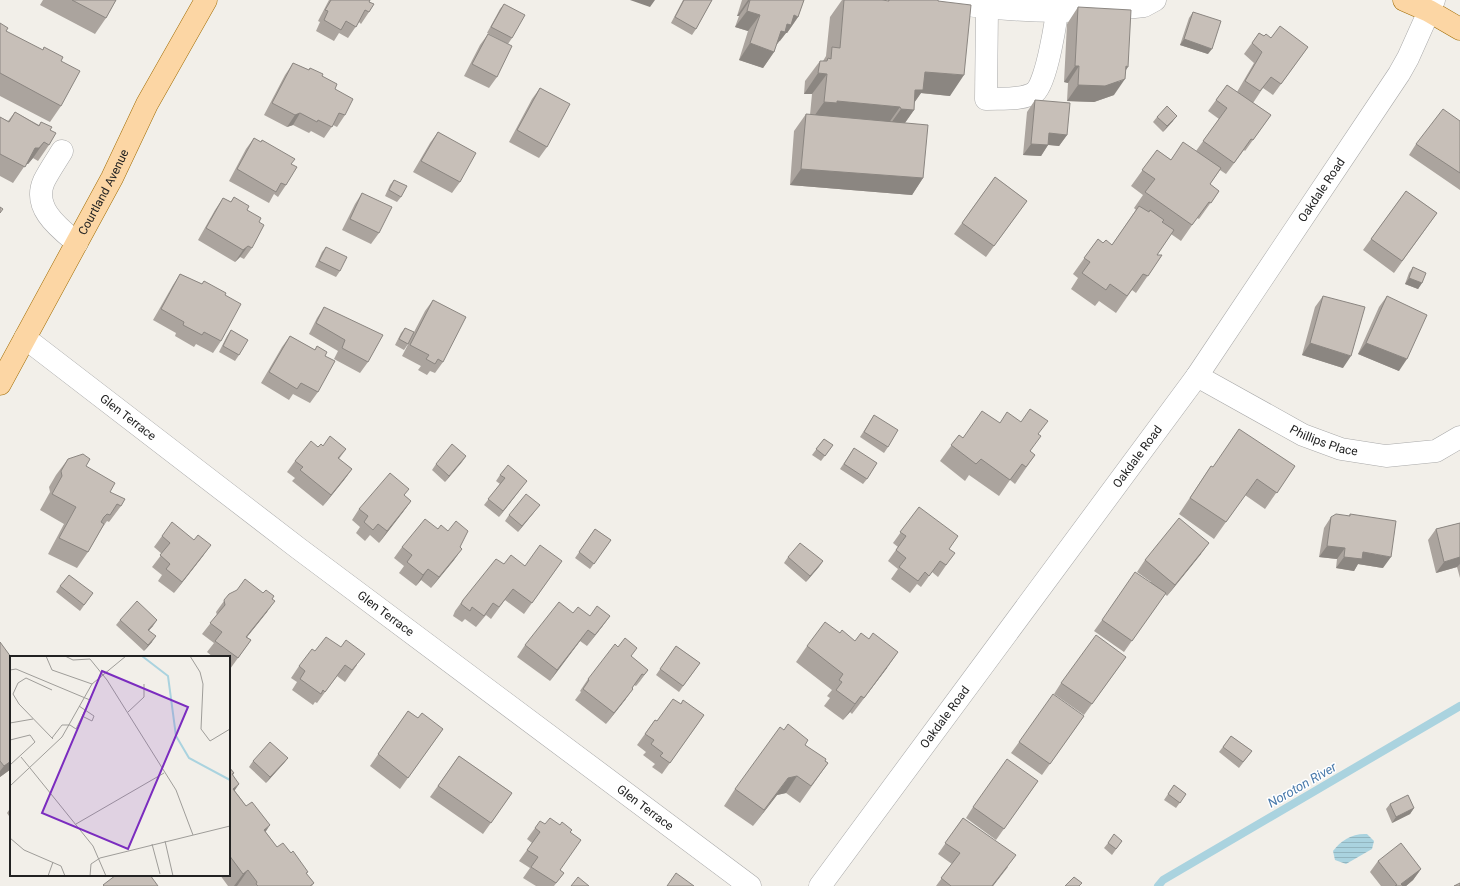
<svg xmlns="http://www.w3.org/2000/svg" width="1460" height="886" viewBox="0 0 1460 886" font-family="Roboto,sans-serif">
<defs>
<pattern id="water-rules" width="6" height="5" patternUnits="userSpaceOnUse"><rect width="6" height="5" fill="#aad3df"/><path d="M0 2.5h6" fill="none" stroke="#92b5bf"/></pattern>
</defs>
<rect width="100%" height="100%" fill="#f2efe9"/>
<path fill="url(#water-rules)" d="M1367,834l7,7 -2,8 -26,15 -11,-4 -2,-9c8,-11 20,-18 34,-17z"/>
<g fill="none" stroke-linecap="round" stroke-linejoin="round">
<path stroke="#aad3df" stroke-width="8" d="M1158,886l5,-6 297,-174"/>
<defs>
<g id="minor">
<path d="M929,0c73,11 140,15 215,6l11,-6"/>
<path d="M987,9l-1,90c14,-1 37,2 49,-7 12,-10 22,-75 23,-92"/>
<path d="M62,151c-6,10 -13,20 -18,30 -12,27 15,47 33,62"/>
<path id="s1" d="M25,338l273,210 452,338"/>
<path id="s2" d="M1197,376l106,59 38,14 45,7 50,-5 24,-14"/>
<path id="s3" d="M820,886l377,-510 202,-302 9,-16 26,-58"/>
</g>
<g id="major">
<path d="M1404,0l25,11 31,18"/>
<path id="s4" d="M0,384l112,-206 35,-74 59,-104"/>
</g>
</defs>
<use href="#minor" stroke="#a9a9a9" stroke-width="23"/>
<use href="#major" stroke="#a06b00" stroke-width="23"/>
<use href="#minor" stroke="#fff" stroke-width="22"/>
<use href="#major" stroke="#fcd6a4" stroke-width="22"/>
</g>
<path fill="#aba49e" d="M43,0h73l-10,18 -11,16 -55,-29z
M329,0h41l-1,2v10l-8,12 -2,-2 -11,16 -9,-5 -5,8 -18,-10 4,-9 -2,-1z
M683,0h29l-16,29 -4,6 -21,-12z
M742,0h62l-6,17 -11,16h-1l-6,8h-1l-3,3 -2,8 -11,16 -24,-8 9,-29 -13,-4 4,-11h-2z
M842,0l46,1v-1h50l12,96 -29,-3 -7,10v7l-9,13 18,55 -11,17 -122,-10 4,-54 12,-17 4,1 2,-21h-8l1,-13 15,-20h3l3,-5 4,-39z
M504,4l8,34 -4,6 -21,-11 13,-24z
M1078,7l36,88 -20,7 -27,-1 1,-18 -4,-1 3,-58z
M1193,12l15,42 -28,-9 9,-27z
M0,23l6,8 55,75 -11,16 -50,-26z
M1259,33l5,3 44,11 -35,48 -10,-7 -10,15 -16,-11 17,-29 -10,-9z
M488,34l9,43 -8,11 -25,-12 16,-31z
M293,63l16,7 1,-2 12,8 13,13 10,26 -8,12 -4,-2 -9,13 -13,-7 -2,2 -16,-8 -6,2 -23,-12 21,-40z
M1227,85l44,30 -26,36 -1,-1 -18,24 -6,-4 -10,14 9,7 -20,28 -2,-1 -16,23 -10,-7 -14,21h5l-26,38 -4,-3 -16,23 -17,-12 -4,5 -24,-17 7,-11 -5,-4 25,-35 5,4 9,2 24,-35 -2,-2 9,-13 -12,-9 26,-36 14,10 25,-9 23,-32 -11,-8z
M540,88l7,59 -8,11 -30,-16 23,-43z
M1035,100l32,35 -8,11 -11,-1 -7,11 -18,-1 4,-43z
M15,112l24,13 2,-3 9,8 -1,15 -11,16 -5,-3 -5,6h-2l-13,19 -13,-7v-59l8,4z
M1157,117l16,4 -10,11 -10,-10z
M1460,121v69l-51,-35 7,-11z
M438,132l22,50 -8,11 -39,-21 17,-29z
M254,138l37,26 -5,21 -8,12 -4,-3 -5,9 -40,-22 17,-32z
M995,177l32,24 -41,56 -32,-23z
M394,180l7,17 -4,5 -12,-6 5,-11z
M1406,191l31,22 -43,60 -31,-23z
M362,193l17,40 -8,11 -29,-14 13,-26z
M234,197l25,25 -7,26 -8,11 -4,-2 -5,5 -37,-22 17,-30 8,-12 8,4z
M326,247l14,24 -4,6 -21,-10 7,-15z
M1413,267l9,16 -4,6 -13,-5 4,-11z
M180,274l22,10 2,-3 21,14 -4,46 -8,12 -17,-9 -2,3 -19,-11 1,-3 -23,-13 20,-35z
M1323,296l20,72 -41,-13 13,-48z
M1387,296l12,75 -41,-17 21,-47z
M433,300l10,62 -8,11 -5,-2 -3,4 -9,-5 3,-4 -19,-10 12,-23 -6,11 -4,6 -9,-5 6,-12 4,-5 9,4 11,-21z
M324,307l44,55 -8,11 -26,-14 4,-8 -29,-17 8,-16z
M231,330l8,25 -4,6 -16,-9 8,-16z
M290,336l25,14 2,-4 8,10 -7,36 -8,11 -17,-9 -4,6 -28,-17 21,-36z
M874,415l14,32 -4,6 -24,-16z
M1000,423l39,11 -9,17 5,4 -20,29 -5,-4 -11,16 -30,-21 -4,6 -25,-20 19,-26 4,3z
M824,439l9,6 -12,16 -9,-6z
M323,446l23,3 -7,10 13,10 -8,11 -21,26 -31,-25 3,-3 -8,-6 8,-11 23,-14z
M854,448l13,31 -4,5 -23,-15z
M466,456l-21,26 -13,-12 4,-6z
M68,459l18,7 24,26 11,14 -12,16 -2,-1 -5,7 -14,24 -11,16 -29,-14 16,-30 -24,-14 10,-18 -1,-5 7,-12z
M1211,466l1,1 83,-1 -30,43 -20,-14 -31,44 -35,-25z
M500,475l23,11 -24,31 -15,-12 16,-21 -4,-3z
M409,489l-5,6 7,6 -8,11 -24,31 -9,-8 -5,6 -9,-8 4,-6 -8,-7 7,-11z
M919,507l30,42 -2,15 -9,13 -6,-5 -11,15 -4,-3 -7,9 -19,-14 7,-10 -10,-8 10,-14 -5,-4z
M535,511l-17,21 -13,-11 4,-6z
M1350,514l33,54 -25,-4 -4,7 -18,-3 1,-9 -18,-2 5,-29 7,-11 18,-1z
M1460,523v55l-3,-11 -21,6 -8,-33 8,-11z
M595,529l16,11 -21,29 -15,-11z
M162,536l32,4 9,16 -29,37 -16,-12 4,-6 -10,-8 10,-13 -8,-7z
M402,547h58l-6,13 -23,28 -10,-8 -5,6 -17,-13 5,-7 -10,-8z
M1201,554l-34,42 -2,-2 -41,58 -30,-21 8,-11 49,-38 -14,-10 8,-12z
M788,557l35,4 -17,21 -22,-19z
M562,561l-38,53 -19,-14 -14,19 -5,-4 -10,12 -11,-8 -3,3 -9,-6 2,-5 8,-11 41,-36 21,2z
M60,586l33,7 -13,18 -24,-19z
M229,594l43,5 -5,13 -20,25 4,3 -21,29h-1v-12h-16l-6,-5 7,-9 -12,-9 15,-19 -1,-3z
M573,613l17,3h20l-23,30 -7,-5 -30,40 -33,-24 8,-12z
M120,620l33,6 -4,4 3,12 -8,9 -28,-26z
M0,642l11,127 -11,8z
M676,646l24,17 -21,29 -23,-17z
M807,646l80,22 -35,46 -2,-2 -7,8 -19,-14 6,-8 -3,-2 5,-6 -36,-28z
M315,651l42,14 -12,17 -8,-6 -20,27 -2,-1 -2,3 -21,-15 5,-8 -6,-4 8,-12z
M631,656l17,14 -12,16 -2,-1 -9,15 -19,24 -31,-24 6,-8 -1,-1 8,-12z
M1126,657l-42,58 -30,-21 7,-11z
M681,704l23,11 -42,59 -10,-7 3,-3 -12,-9 3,-3 -9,-7 18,-25 2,1z
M408,711l10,7 25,11 -43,60 -30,-23z
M1084,716l-42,59 -31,-22 8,-11z
M1231,736l21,15 -13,17 -20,-16z
M805,745l23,18 -28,40 -14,-10 -9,2 -24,31 -29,-20 11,-17z
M459,756l53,37 -29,41 -53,-37z
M288,758l-4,5 -18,20 -17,-16 4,-6z
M229,767l5,6 -1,2 2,16 42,56 29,27 8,9 -2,3h-84l-8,-11h9z
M1038,781l-42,59 -30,-22 7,-11z
M1174,785l12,9 -10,14 -12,-8z
M1390,804l24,4 -4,6 -18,9 -6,-14z
M11,807v12l-4,-6z
M963,818l45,49 -15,19h-57l16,-22 -14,-10z
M545,824l25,8 -10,38 4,3 -10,13h-18l-13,-8 7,-10 -11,-7 13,-18 -5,-4 8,-11z
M1122,841l-10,14 -8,-7 4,-5z
M1378,861l43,8 -8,11 -7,6h-25l-11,-14z"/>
<path fill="#8b8681" d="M630,0h25l-5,7z
M748,0h2l-11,16h-2z
M747,11l13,4 -12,16 -13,-4z
M794,15l4,2 -11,16h-1l-12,15 7,-17z
M1184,39l28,10 -4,5 -28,-9z
M750,43l24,9 -11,16 -24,-8z
M1075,66h4l-11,17 -4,-1z
M1126,66l2,1 -10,15 7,-3 -11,16 -20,7 -27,-1 11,-16z
M925,72l39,3 -14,21 -29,-3 -12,17h5l-15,21 -13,-1 15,-21z
M818,73l9,1 -15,20h-8z
M837,101l63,6 -14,20 -76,-5 14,-20z
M300,113l-7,12 -6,2 8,-12z
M1177,116l-4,5 -10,11 4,-6z
M1049,133l18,2 -8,11 -18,-2z
M44,142l-11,16 -5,6h-4l11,-16z
M1031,144l17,1 -7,11 -18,-1z
M801,169l122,9 -11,17 -122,-10z
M248,246l-8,11 -5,5 8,-12z
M1409,278l13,5 -4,6 -13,-5z
M1310,343l41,13 -8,12 -41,-13z
M1366,343l41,16 -8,12 -41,-17z
M466,456l-4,6 -17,20 4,-6z
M352,469l-8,11 -21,26 8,-11z
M527,481l-4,5 -24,31 4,-6z
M411,501l-8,11 -24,31 8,-12z
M540,505l-5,6 -17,21 4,-6z
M1209,543l-8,11 -34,42 8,-11z
M211,545l-8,11 -29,37 8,-11z
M1327,546l18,2 -8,11 -18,-2z
M462,549l-8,11 -23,28 8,-11z
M1363,552l28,5 -8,11 -25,-4 -4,7 -18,-3 8,-11z
M1460,557v7l-3,3 -21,6 8,-11z
M823,561l-4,6 -13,15 4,-6z
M428,569l-7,11 -5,6 7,-11z
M275,601l-8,11 -29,36 8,-11z
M610,616l-8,11 -15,19 8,-11z
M157,620l-4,6 -9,10 4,-6z
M588,630l-8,11 -30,40 7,-11z
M156,636l-4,6 -8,9 4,-6z
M898,652l-11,16 -35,46 12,-16z
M648,670l-8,11 -4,5 8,-11z
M633,689l-8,11 -19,24 8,-11z
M861,696l-11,16 -7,8z
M288,758l-4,5 -18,20 4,-6z
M11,761v8l-11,8v-6l4,-5z
M797,776l-11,17 -9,2 -24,31 35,-48z
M239,784l-10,15 4,-10z
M1414,808l-4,6 -18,9 4,-6z
M270,825l-11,17 5,-12z
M1016,855l-23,31h-1z
M1421,869l-8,11 -7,6h-6l1,-2z
M248,870l-11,16h-3l9,-12z"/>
<path fill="#c7bfb8" stroke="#8b8681" d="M72,0h44l-10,18z
M331,0h39l-1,2 5,2 -5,8 -4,-2 -9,17 -10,-6 -5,9 -17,-10 4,-9 -3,-1z
M684,0h28l-16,29 -21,-12z
M750,0h54l-6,17 -4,-2 -3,10 -4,-1 -2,8 -4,-1 -7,21 -24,-9 10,-28 -13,-4z
M844,0h38l7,1v-1h49v1l33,4 -7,70 -39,-3 -2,18h-8l-1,20 -13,-1 -1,-2 -63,-6v2l-13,-1 3,-28 -9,-1 2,-12h7l1,-3 3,1 1,-12 8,1z
M504,4l21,11 -13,23 -21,-11z
M1078,7l53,3 -3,57 -2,-1 -1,13 -20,7 -27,-1 1,-19h-4z
M1193,12l28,9 -9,28 -28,-10z
M0,23l8,5 -2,3 37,19 1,-3 19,10 -2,4 19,10 -19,35 -61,-33z
M1280,26l28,21 -27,37 -10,-7 -11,14 -15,-10 17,-29 -10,-9 7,-10 5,3 2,-2 5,4z
M488,34l24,12 -15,31 -25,-13z
M293,63l16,7 1,-2 13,6 -1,2 15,8 -2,5 18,10 -8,16 -6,-2 -7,14 -14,-7 -1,2 -17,-9 -5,2 -23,-12z
M1227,85l44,30 -18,25 -2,-1 -17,24 -31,-22 24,-33 -11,-8z
M540,88l30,16 -23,43 -30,-17z
M1035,100l35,3 -3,32 -18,-2 -1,12 -17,-1z
M1167,106l10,10 -10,10 -10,-9z
M1443,109l17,12v52l-44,-29z
M15,112l24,14 2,-4 11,5 -2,3 6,3 -7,12 -5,-3 -5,6h-4l-10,19 -25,-13v-37l9,5z
M806,114l122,11 -5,53 -122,-9z
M438,132l38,21 -16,29 -39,-21z
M254,138l7,4 1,-2 33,19 -4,5 6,3 -11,18 -5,-2 -5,9 -39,-23z
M1183,142l38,26 -11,16 9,7 -8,12 -2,-1 -17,23 -47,-33 10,-13 -13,-9 15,-20 14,10z
M995,177l32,24 -33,45 -32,-23z
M394,180l13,6 -6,11 -12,-7z
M1406,191l31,22 -35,48 -31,-22z
M362,193l30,14 -13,26 -29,-14z
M234,197l15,9 -2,4 14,8 -2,4 5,3 -12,23 -4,-2 -5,4 -37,-22 17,-30 8,4z
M1139,206l10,6 1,-2 14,10 -2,2 12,8 -17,25h5l-14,21 -5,-2 -16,22 -17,-12 -4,6 -24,-17 8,-11 -6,-4 14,-19 5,4 3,-3 6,5z
M0,207l3,2 -3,4z
M326,247l21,10 -7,14 -21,-10z
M1413,267l13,6 -4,10 -13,-5z
M180,274l22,10 2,-3 22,12 -1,2 16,9 -20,37 -17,-9 -2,3 -19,-10 1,-3 -23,-13z
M1323,296l42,11 -14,49 -41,-13z
M1387,296l40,19 -20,44 -41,-16z
M433,300l33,17 -23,45 -5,-3 -3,5 -9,-5 3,-4 -19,-10z
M324,307l59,28 -15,27 -26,-14 3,-8 -29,-17z
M405,328l9,4 -6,12 -9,-5z
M231,330l17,10 -9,15 -16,-9z
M290,336l25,14 2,-4 10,6 -2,4 10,5 -17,31 -17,-9 -4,6 -28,-17z
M1030,409l18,12 -10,13 3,2 -11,15 5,4 -9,12 -4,-3 -12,16 -29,-21 -5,5 -25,-19 8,-10 4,3 19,-27 18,12 7,-11 14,10z
M874,415l24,15 -10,17 -24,-15z
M1239,429l56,37 -18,27 -20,-14 -31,43 -36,-24 21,-32 2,1z
M330,436l16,13 -8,9 14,11 -21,26 -31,-25 3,-3 -8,-6 16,-20 7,6 3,-3 2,2z
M824,439l9,6 -8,11 -9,-7z
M452,444l14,12 -17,20 -13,-12z
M854,448l23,15 -10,16 -23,-15z
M83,454l7,5 -4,7 29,17 -5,9 15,7 -4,7 -4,-2 -7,11 -3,-1 -3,3 -3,5 3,2 -16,28 -29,-14 17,-31 -24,-13 10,-18 -1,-5 7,-12z
M508,465l19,16 -24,30 -15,-12 17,-21 -5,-3z
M390,473l19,16 -5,6 7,6 -24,30 -9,-7 -5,6 -9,-8 4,-6 -9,-7z
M526,494l14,11 -18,21 -13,-11z
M919,507l39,29 -9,13 6,4 -9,12 -6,-4 -11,15 -4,-4 -7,9 -19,-14 7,-9 -10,-8 10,-14 -6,-4z
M1336,514l14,2v-2l46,7 -5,36 -28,-5 -1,7 -18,-2 1,-9 -18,-2 4,-29z
M1179,518l30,25 -34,42 -30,-25z
M425,519l13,10 3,-4 7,6 8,-10 12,10 -8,16 2,2 -23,28 -11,-8 -5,6 -16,-13 5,-7 -10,-8z
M172,522l22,18 4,-5 13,10 -29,37 -16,-13 4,-5 -10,-9 10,-12 -8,-7z
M1460,523v34l-16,5 -8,-33z
M595,529l16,11 -17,24 -15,-12z
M800,543l23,18 -13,15 -22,-19z
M540,545l22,16 -30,42 -19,-14 -14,18 -6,-4 -9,13 -12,-9 -2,4 -9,-7 2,-4 33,-41 8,5 7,-9 14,11z
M1135,572l31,21 -34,48 -30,-21z
M69,575l24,18 -9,12 -24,-19z
M245,579l18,14 3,-3 8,6 -2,3 3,2 -29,36 5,3 -13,18 -23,-17 7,-9 -12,-9 15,-18 -1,-5 5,-6 8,-4z
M137,601l20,19 -9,10 8,6 -8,9 -28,-25z
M559,602l14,11 5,-6 12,9 7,-10 13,10 -15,19 -7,-5 -31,40 -32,-25z
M825,622l15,11 2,-3 13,11 6,-8 8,6 4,-6 25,19 -34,46 -3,-2 -6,8 -19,-14 6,-8 -3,-2 4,-6 -36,-28z
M1096,635l30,22 -34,47 -31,-21z
M326,637l15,10 5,-7 19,14 -13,16 -7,-5 -20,27 -2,-2 -2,4 -21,-15 5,-8 -6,-5 13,-17 3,2z
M625,638l12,10 -6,8 17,14 -4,5 -2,-1 -10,14 1,1 -19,24 -31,-24 6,-9 -1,-1 27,-35 3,3z
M0,642l11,15v104l-7,5 -4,-5z
M676,646l24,17 -17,23 -23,-17z
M1053,694l31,22 -34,48 -31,-22z
M673,699l8,5 2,-4 21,15 -34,48 -10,-7 3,-3 -12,-9 3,-4 -9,-6 10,-14 2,1z
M408,711l10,7 4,-5 21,16 -35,49 -30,-24z
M788,724l20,16 -3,5 21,14 -1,2 3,2 -17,23 -14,-10 -9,2 -24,32 -29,-21 45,-62 4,3z
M1231,736l21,15 -9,11 -20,-15z
M270,742l18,16 -18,19 -17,-16z
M459,756l53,37 -21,30 -53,-37z
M1007,759l31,22 -34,48 -31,-22z
M229,767l5,6 -2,1 7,10 -6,5 13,17 6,-4 18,23 -6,5 13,17 6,-4 8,10 2,-2 15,21 -2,1 8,10 -4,3h-52l-2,-2 1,-2 -9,-12 -5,4 -14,-19z
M1174,785l12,9 -6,9 -12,-9z
M1408,795l6,13 -18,9 -6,-13z
M550,818l10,7 2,-3 10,8 -2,2 11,8 -21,30 4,3 -8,10 -25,-16 7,-10 -11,-7 13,-18 -5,-4 5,-7 5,3z
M963,818l53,37 -24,31h-41l-10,-8 19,-25 -15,-10z
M1114,834l8,7 -6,8 -8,-6z
M1401,843l20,26 -20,15 2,2h-8l2,-1 -19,-24z
M676,873l18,13h-27z
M116,875h34l8,11h-54l-1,-1z
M578,877l11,9h-18z
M1074,877l8,6 -3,3h-14z
M1460,883v3h-6z"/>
<g text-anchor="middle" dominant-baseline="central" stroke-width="3" stroke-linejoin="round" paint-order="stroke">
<g font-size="12" fill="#222" stroke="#fff">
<text stroke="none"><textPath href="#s3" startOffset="858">Oakdale Road</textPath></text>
<text stroke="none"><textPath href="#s4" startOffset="218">Courtland Avenue</textPath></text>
<text stroke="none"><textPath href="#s1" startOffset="130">Glen Terrace</textPath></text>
<text stroke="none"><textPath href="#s2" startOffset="143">Phillips Place</textPath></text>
<text stroke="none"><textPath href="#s3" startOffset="534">Oakdale Road</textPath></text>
<text stroke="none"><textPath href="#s1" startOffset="454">Glen Terrace</textPath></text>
<text stroke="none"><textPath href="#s3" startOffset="210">Oakdale Road</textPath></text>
<text stroke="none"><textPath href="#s1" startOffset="778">Glen Terrace</textPath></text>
</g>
<g font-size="13" font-style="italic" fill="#4a7aab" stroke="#fff">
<text transform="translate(1302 785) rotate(-30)">Noroton River</text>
</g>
</g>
<g transform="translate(10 656)">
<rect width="220" height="220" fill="#f2efe9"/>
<path fill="none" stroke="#aad3df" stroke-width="2" d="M132,0l26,20 8,60 13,22 41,22"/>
<path fill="none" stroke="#9f9d99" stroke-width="1" d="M36,0l6,14 40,14M55,0l8,4 17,-1 17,21 69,110 17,45M180,0l10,16 3,12 -2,45 9,12 20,-12M0,14l6,-1 74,31 -14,29 -6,-4h-8l-10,13M42,34l-26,-12 -8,5 -5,11 6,10 34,35M69,50l15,10 -2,5 -8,-4M118,56l16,-15v-13M0,67l23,-4M0,84l20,-5 5,7 -25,23M11,101l9,11M20,112l63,78 13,30M0,130l52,-49 30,-53 34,-28M66,168l88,-51M0,182l14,12 37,16 4,10M155,185l8,35M142,188l8,30M90,202l130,-32M38,220l5,-14M80,220l1,-12 9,-6"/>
<path fill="#7b2cbf" fill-opacity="0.15" stroke="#7b2cbf" stroke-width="2" d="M92,15l86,36 -60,142 -86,-36z"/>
<rect width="220" height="220" fill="none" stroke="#222" stroke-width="2"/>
</g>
</svg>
